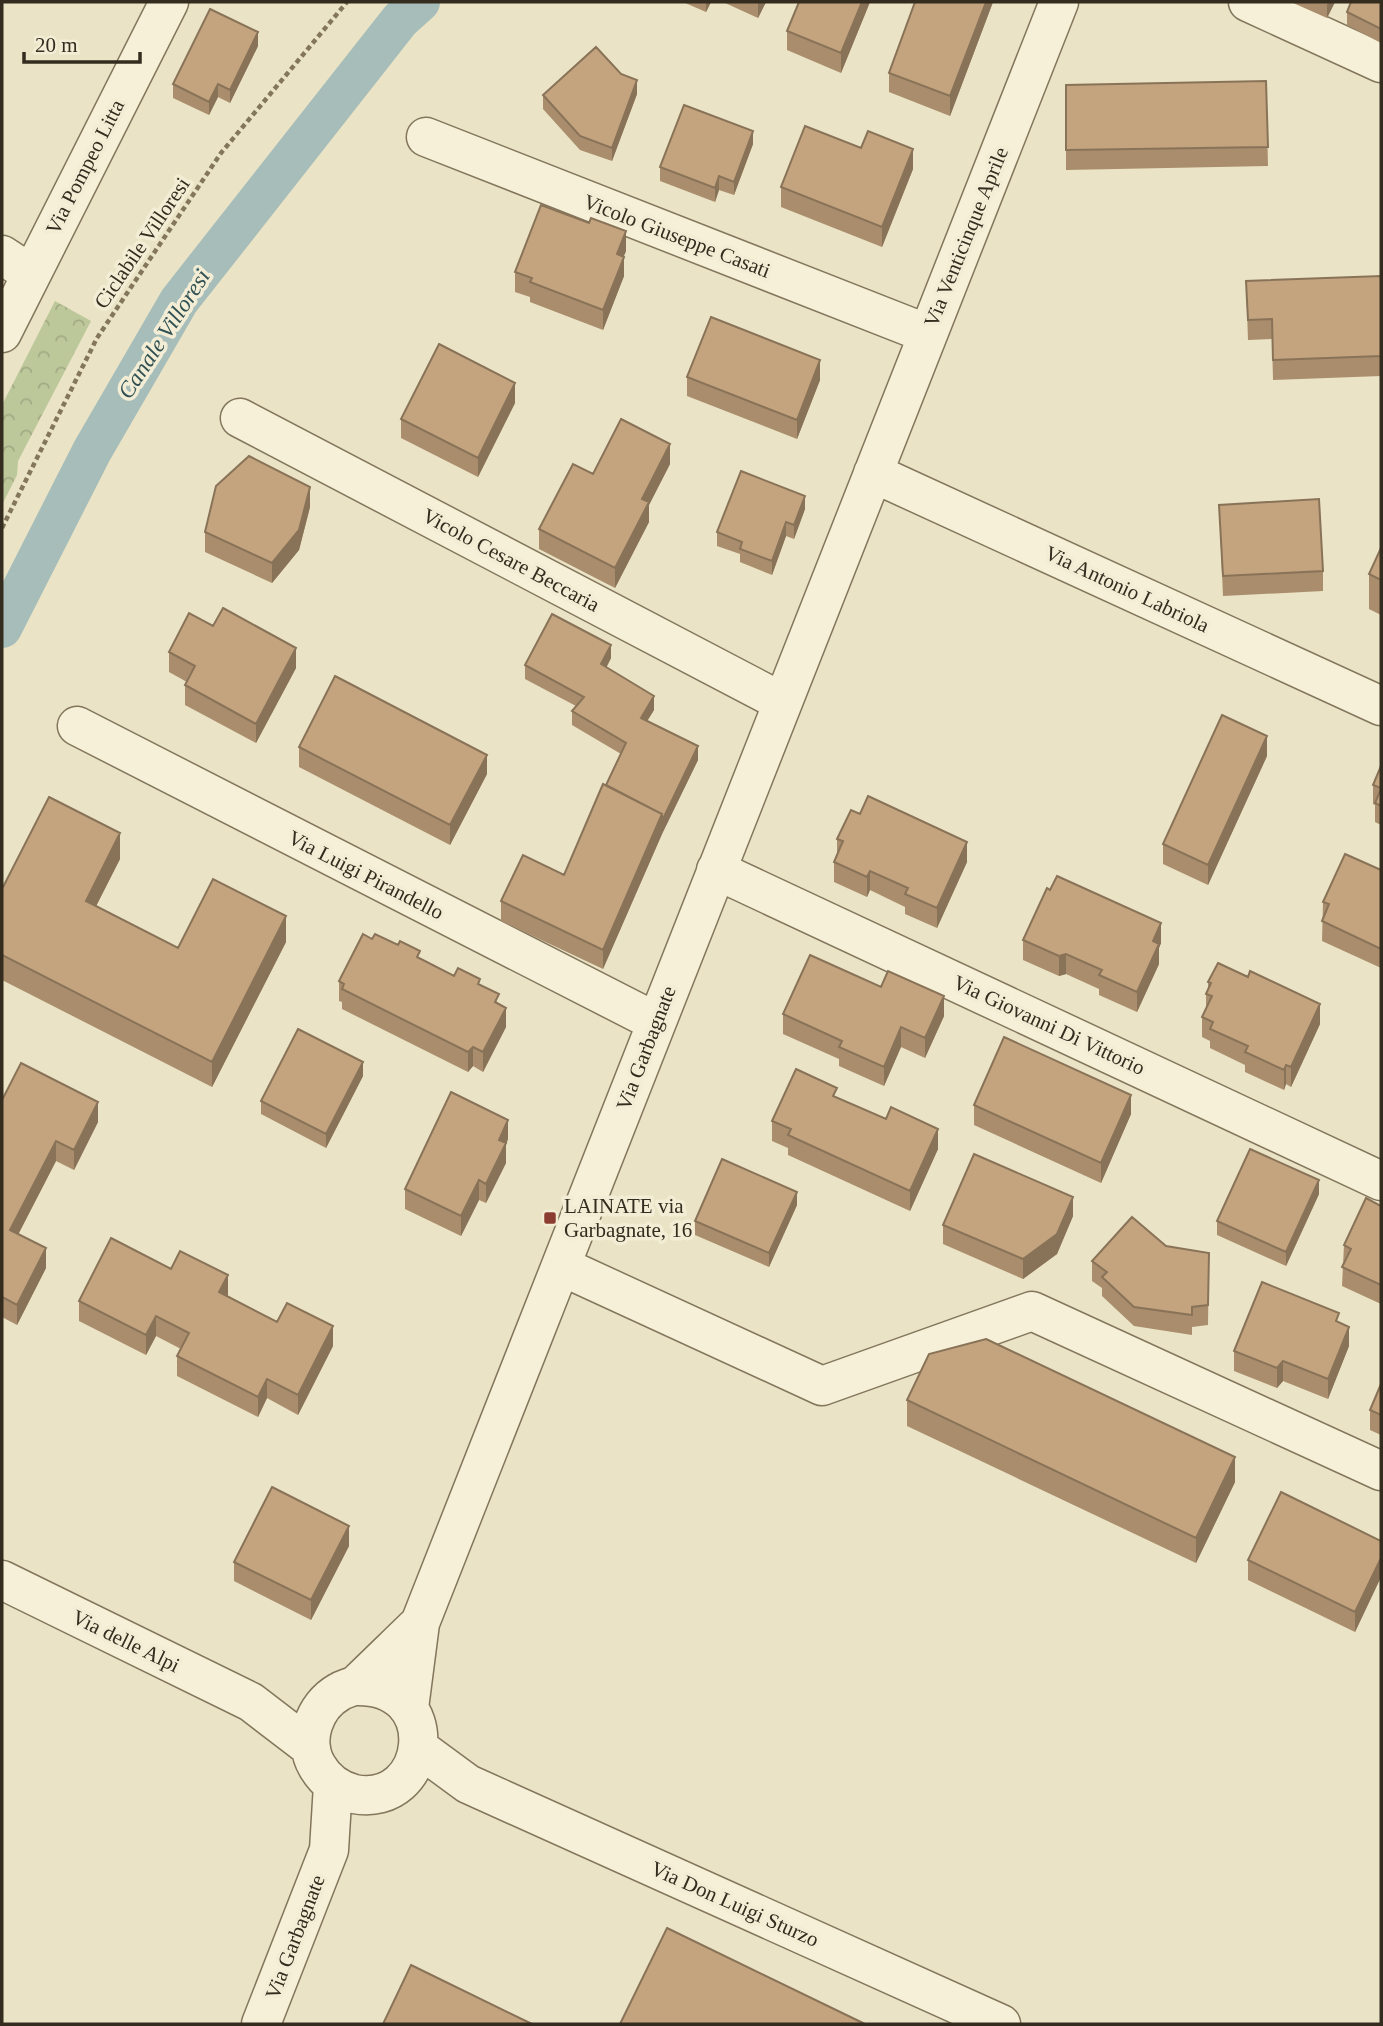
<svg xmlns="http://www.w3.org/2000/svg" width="1383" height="2026" viewBox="0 0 1383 2026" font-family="Georgia,serif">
<defs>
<pattern id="forest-crowns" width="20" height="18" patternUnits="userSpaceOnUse" patternTransform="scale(1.75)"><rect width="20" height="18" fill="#bcc79a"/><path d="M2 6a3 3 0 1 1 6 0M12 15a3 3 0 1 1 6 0" fill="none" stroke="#a2ab84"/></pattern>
</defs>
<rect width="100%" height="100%" fill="#eae3c5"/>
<path fill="url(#forest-crowns)" d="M55,301l36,20 -73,140 -1,14 -15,30v-100z"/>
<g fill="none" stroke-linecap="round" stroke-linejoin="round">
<path stroke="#a6bdba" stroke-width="40" d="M2,628l90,-177 87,-150 221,-281 20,-18"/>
<defs>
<path id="minor" d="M1248,2l133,61
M426,137l502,197
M2,255l29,19
M2,333l167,-331
M240,418l542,284
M873,473l508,233
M77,726l579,296
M716,870l665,311
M561,1266l261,120 210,-75 349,160
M2,1580l249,122 60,46
M354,1686c94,-4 77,123 0,108 -16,-4 -29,-14 -37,-28 -15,-25 -3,-60 22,-74 6,-4 13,-4 19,-9 21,-20 41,-40 62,-60
M409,1708l11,-85 639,-1621
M419,1748l49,36 533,240
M261,2024l68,-174 4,-65"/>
</defs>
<use href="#minor" stroke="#83765d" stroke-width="41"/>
<path stroke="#83765d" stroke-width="4.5" stroke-dasharray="5 3.5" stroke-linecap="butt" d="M2,528l95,-190 124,-185 126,-151"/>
<use href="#minor" stroke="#f5f0d7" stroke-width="38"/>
</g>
<path fill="#a98d6c" d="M683,2h28l-5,10z
M723,2h43l-8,16z
M870,2l-29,71 -54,-23v-19z
M993,2l-43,114 -61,-24v-19z
M1291,2h44l-8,16z
M1381,2v41l-34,-18v-13z
M258,46l-28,57 -12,-6 -9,18 -36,-17v-14z
M1266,81l2,85 -202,4v-85z
M637,94l-25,67 -32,-11 -37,-41v-14z
M753,144l-19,51 -15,-5 -4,12 -55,-21v-14z
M861,148l52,21 -31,78 -101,-40v-20z
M626,251l-3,6 1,19 -21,54 -73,-28v-5l-15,-5v-20z
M1381,276v100l-108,4 -1,-41 -24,1 -2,-59z
M687,377l133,3 -23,59 -110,-43z
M515,403l-37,74 -77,-39v-19z
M670,464l-21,41v17l-34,66 -76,-39v-20l54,-55z
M1219,505l104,66v20l-100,5z
M310,507l-11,43 -27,33 -67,-31v-20z
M805,509l-11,30 -8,-3 -14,39 -32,-13v-8l-23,-8v-14z
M1381,548v67l-12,-6v-35z
M213,626l83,42 -40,75 -71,-38v-20l2,-3 -18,-10v-20z
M611,658l-5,10 48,42 -7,11 51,39 -36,74 -59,135 -102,-48v-20l63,-26 57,-121 -49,-29v-14l4,-5 -51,-27v-14z
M299,747l188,27 -37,71 -151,-78z
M1267,756l-59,129 -45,-21v-20z
M1381,766v59l-6,-3v-17l-2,-1v-19z
M837,839l130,23 -30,66 -32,-14v-7l-35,-17 -3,7 -33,-15v-20l3,-8z
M120,859l-24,47 82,42 108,-6 -74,145 -210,-107v-91z
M1381,870v98l-59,-27 1,-39z
M1023,940l138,3 -2,5v16l-22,48 -38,-17v-6l-33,-15 -7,2 -36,-16z
M420,958l34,18 26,9 19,19 7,23 -23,45 -10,-6 -5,6 -126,-63v-7l-3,-1v-20z
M1208,982l112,42 -29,63 -5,-3 -2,6 -39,-18v-7l-35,-17v-7l-8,-4v-20l4,-9v-14l2,-6z
M783,1014l161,2 -19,42 -24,-11 -17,39 -45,-20v-7l-56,-25z
M363,1076l-37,72 -65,-34v-13z
M837,1097l101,52 -28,62 -122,-56v-7l-16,-7v-20z
M2,1100l96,22 -24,48 -18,-9 -38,74 28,33 -29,57 -15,-8z
M974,1105l157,9 -30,69 -127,-58z
M508,1139l-2,5v19l-20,40 -7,-3 -18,36 -56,-27v-20z
M1319,1194l-33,72 -69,-31v-14z
M797,1205l-28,62 -74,-32v-14z
M1381,1206v98l-39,-18 2,-41z
M1073,1216l-16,38 -34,25 -80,-35v-19z
M1166,1246l43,7 -1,72 -16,2v8l-58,-9 -32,-30v-8l-10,-7v-20z
M171,1269l57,26 -1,2 50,25 56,24 -35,69 -31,-17 -9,19 -81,-41v-20l4,-7 -25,-13 -10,19 -67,-34v-20z
M1339,1322l10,24 -21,53 -45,-18 -6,7 -43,-17v-20z
M1381,1384v51l-11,-5v-20z
M907,1400l328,82 -39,81 -289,-137z
M1381,1541v36l-26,55 -107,-52v-20z
M349,1546l-38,74 -77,-39v-19z"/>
<path fill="#897358" d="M706,2h5l-5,10z
M758,2h8l-8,16z
M862,2h8l-29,71v-20z
M986,2h7l-43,114v-20z
M1329,2h6l-8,16v-13z
M258,32v14l-28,57v-13z
M637,80v14l-25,67v-13z
M218,84v13l-9,18v-13z
M753,131v13l-19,51v-13z
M913,149v20l-31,78v-20z
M719,176v14l-4,12v-14z
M626,231v20l-9,23v-20z
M624,257v19l-21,54v-20z
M820,360v20l-23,59v-19z
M515,383v20l-37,74v-19z
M670,444v20l-21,41v17l-34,66v-20l27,-69z
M310,487v20l-11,43 -27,33v-20z
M805,496v13l-11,30v-14z
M786,522v14l-14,39v-14z
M611,645v13l-10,20v-14z
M296,648v20l-40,75v-19z
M654,696v14l-13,21v-13z
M1267,736v20l-59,129v-20z
M698,746v14l-36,74 -59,135v-19l59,-136z
M487,755v19l-37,71v-20z
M120,833v26l-34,67v-25z
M967,842v20l-30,66v-20z
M870,871v19l-3,7v-20z
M286,916v26l-74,145v-25z
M1161,923v20l-2,5v16l-22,48v-20l16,-51z
M1066,954v20l-7,2v-20z
M944,996v20l-19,42v-20z
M1320,1004v20l-29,63v-20z
M506,1008v19l-23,45v-20z
M901,1027v20l-17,39v-19z
M473,1047v19l-5,6v-20z
M363,1062v14l-37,72v-14z
M1286,1065v19l-2,6v-20z
M1131,1095v19l-30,69v-20z
M98,1102v20l-24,48v-20z
M508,1120v19l-2,5v19l-20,40v-19l13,-44z
M938,1129v20l-28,62v-20z
M56,1141v20l-46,89v-20z
M479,1180v20l-18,36v-20z
M1319,1180v14l-33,72v-14z
M797,1192v13l-28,62v-14z
M1073,1197v19l-16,38 -34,25v-20z
M46,1248v20l-29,57v-20z
M228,1275v20l-9,17v-20z
M156,1316v20l-10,19v-20z
M333,1326v20l-35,69v-20z
M1349,1327v19l-21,53v-20z
M1283,1361v20l-6,7v-20z
M267,1379v19l-9,19v-20z
M1235,1457v25l-39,81v-25z
M349,1526v20l-38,74v-20z
M1381,1558v19l-26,55v-20z"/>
<path fill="#c4a47e" stroke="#897358" stroke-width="2" d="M799,2h63l-21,51 -54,-22z
M915,2h71l-36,94 -61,-23z
M1351,2h30v27l-34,-17z
M210,9l48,23 -28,58 -12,-6 -9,18 -36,-18z
M596,47l25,27 16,6 -25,68 -32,-12 -37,-41z
M1266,81l2,66 -202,3v-65z
M684,105l69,26 -19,51 -15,-6 -4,12 -55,-21z
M805,126l56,22 7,-17 45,18 -31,78 -101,-40z
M541,205l48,18 2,-5 35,13 -9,23 7,3 -21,53 -73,-28 2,-4 -17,-6z
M1381,276v80l-108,4 -1,-41 -24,1 -2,-39z
M711,317l109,43 -23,60 -110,-43z
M439,344l76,39 -37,75 -77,-39z
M621,419l49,25 -28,55 7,3 -34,66 -76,-39 34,-65 20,10z
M249,456l61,31 -11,43 -27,33 -67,-31 11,-46z
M741,471l64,25 -11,29 -8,-3 -14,39 -32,-12 2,-7 -25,-10z
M1319,499l4,72 -100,5 -4,-71z
M1381,548v32l-12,-6z
M223,608l73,40 -40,76 -71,-39 10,-19 -26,-14 20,-39 24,13z
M552,614l59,31 -10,19 53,32 -13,22 57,28 -36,75v-7l-56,-29 20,-42 -54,-32 12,-14 -59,-32z
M335,676l152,79 -37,70 -151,-78z
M1222,715l45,21 -59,129 -45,-21z
M1381,766v22l-8,-3z
M603,784l59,30 -59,136 -102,-49 22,-46 41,20z
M1381,789v17l-6,-3z
M868,796l99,46 -30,66 -32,-14 3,-6 -38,-17 -3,6 -33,-15 9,-21 -6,-2 14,-29 9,4z
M49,797l71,36 -34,68 92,47 35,-69 73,37 -74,146 -210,-107v-66z
M1345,854l36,16v79l-59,-28 7,-17 -6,-2z
M1057,876l104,47 -8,18 6,3 -22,48 -38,-17 3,-5 -36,-16 -7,2 -36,-16 24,-52 3,2z
M363,934l9,5 3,-5 23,11 2,-4 20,10 -3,6 37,19 4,-8 22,11 -2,5 21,10 -4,8 11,6 -23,44 -10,-5 -5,5 -126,-63 2,-5 -5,-3z
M810,955l71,32 7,-16 56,25 -19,42 -24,-11 -17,40 -45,-20 3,-6 -59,-27z
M1218,963l30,14 2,-6 70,33 -29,63 -5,-2 -2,5 -39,-18 3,-6 -38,-17 3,-7 -11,-5 10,-21 -6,-2 5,-11 -3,-1z
M298,1029l65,33 -37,72 -65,-33z
M1004,1037l127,58 -30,68 -127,-58z
M21,1063l77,39 -24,48 -18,-9 -46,89 36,18 -29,57 -15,-8v-197z
M796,1069l41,19 -4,8 53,23 5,-12 47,22 -28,62 -122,-56 3,-6 -19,-8z
M451,1092l57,28 -9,20 7,3 -20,41 -7,-4 -18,36 -56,-27z
M1250,1149l69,31 -33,72 -69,-31z
M974,1154l99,43 -16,37 -34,25 -80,-34z
M722,1159l75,33 -28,61 -74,-32z
M1366,1198l15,8v79l-39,-18 9,-18 -7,-4z
M1132,1217l34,29 43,7 -1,52 -16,2v8l-58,-8 -32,-30 5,-5 -15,-11z
M111,1238l60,31 9,-18 48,24 -9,17 58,30 10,-19 46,23 -35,69 -31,-16 -9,18 -81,-41 12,-23 -33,-17 -10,19 -67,-34z
M1262,1282l77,31 -3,8 13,6 -21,52 -45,-18 -6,7 -43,-17z
M986,1339l249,118 -39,81 -289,-138 22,-46z
M1381,1384v31l-11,-5z
M272,1487l77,39 -38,74 -77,-38z
M1281,1492l100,49v17l-26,54 -107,-52z
M667,1928l198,96h-245z
M411,1965l121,59h-149z"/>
<rect fill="#8c3d32" stroke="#f2edd4" stroke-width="2.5" x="543" y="1211" width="14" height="14" rx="3.5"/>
<g text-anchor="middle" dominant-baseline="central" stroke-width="7" stroke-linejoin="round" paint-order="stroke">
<g font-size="21" fill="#342c1f" stroke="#f2edd4">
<text transform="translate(85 167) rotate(-63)">Via Pompeo Litta</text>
<text transform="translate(677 236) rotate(21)">Vicolo Giuseppe Casati</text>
<text transform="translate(966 237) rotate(-68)">Via Venticinque Aprile</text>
<text transform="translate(142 243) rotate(-56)">Ciclabile Villoresi</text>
<text transform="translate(511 560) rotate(28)">Vicolo Cesare Beccaria</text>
<text transform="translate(1127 589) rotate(25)">Via Antonio Labriola</text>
<text transform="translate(366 875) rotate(27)">Via Luigi Pirandello</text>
<text transform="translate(1049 1025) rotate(25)">Via Giovanni Di Vittorio</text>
<text transform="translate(646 1048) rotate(-69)">Via Garbagnate</text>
<text transform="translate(126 1641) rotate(26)">Via delle Alpi</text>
<text transform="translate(735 1904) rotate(24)">Via Don Luigi Sturzo</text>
<text transform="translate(295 1937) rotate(-69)">Via Garbagnate</text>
</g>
<g font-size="21" fill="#342c1f" stroke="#f2edd4" text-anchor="start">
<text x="564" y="1206">LAINATE via<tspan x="564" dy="24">Garbagnate, 16</tspan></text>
</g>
<g font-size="23" font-style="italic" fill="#305053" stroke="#f2edd4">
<text transform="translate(164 334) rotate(-57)">Canale Villoresi</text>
</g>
</g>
<rect width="1383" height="2026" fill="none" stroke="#342c1f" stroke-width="7"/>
<path d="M24 52v10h116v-10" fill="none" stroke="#342c1f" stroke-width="3.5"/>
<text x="35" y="52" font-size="21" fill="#342c1f" stroke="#f2edd4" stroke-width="5" paint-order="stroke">20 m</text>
</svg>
